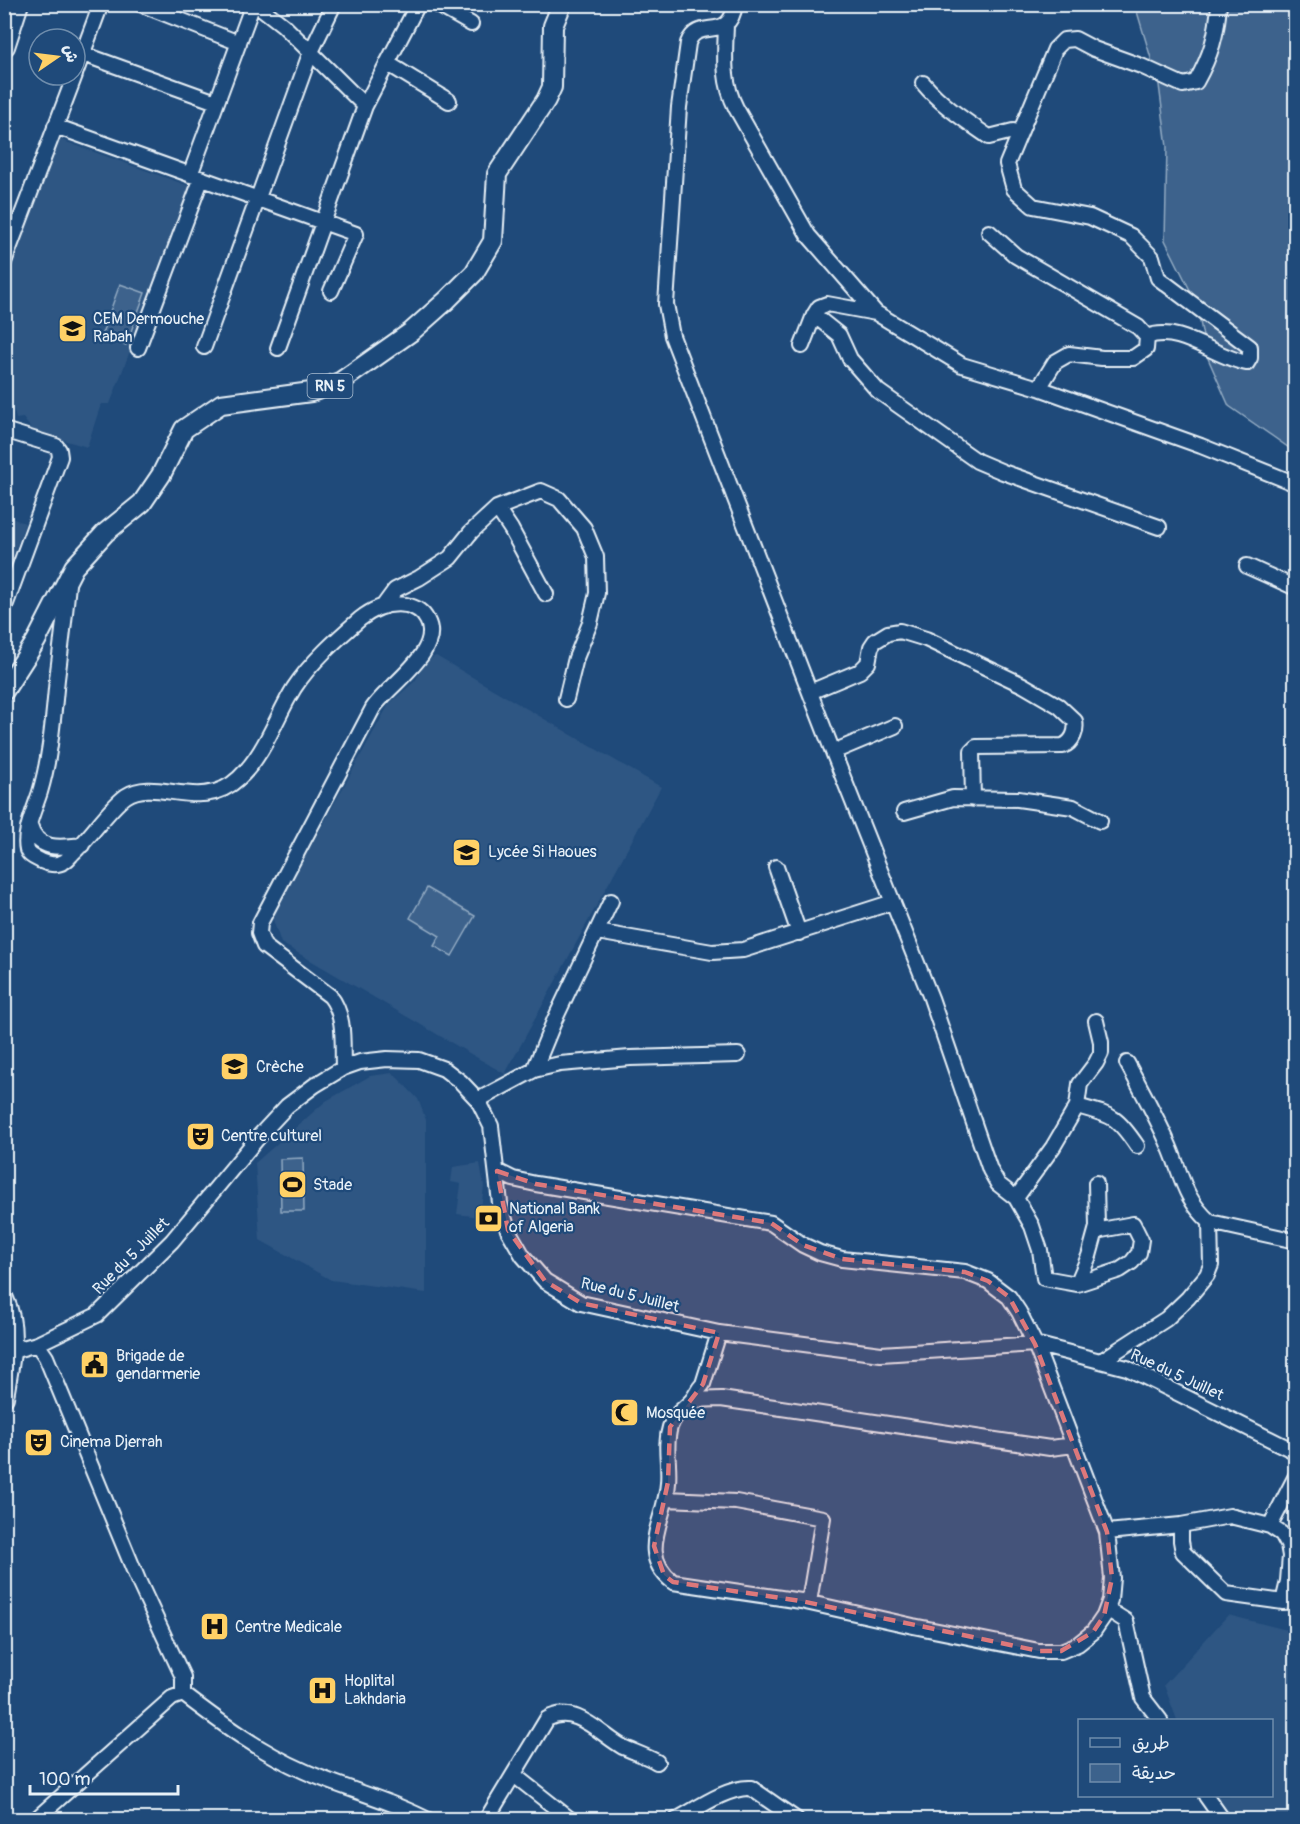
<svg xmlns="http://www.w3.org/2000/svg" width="1300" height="1824" viewBox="0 0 1300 1824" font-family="Pangolin,'Playpen Sans Arabic',sans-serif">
<rect width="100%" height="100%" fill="#1f4a7a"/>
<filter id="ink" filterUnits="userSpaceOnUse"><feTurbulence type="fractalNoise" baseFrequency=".0167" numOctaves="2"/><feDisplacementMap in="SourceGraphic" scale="12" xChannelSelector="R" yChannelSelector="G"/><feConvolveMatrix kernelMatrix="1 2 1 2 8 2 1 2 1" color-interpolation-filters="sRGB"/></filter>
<g filter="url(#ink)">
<path fill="#2e5683" d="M58,139l134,48 -82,217h-9l-14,43 -54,-16 -10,-13 -7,1 -11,-46 -1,-91z
M5,516l20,7 -20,56 -1,-63z
M436,656l225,131 -156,287 -224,-131 -9,-26 117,-213 26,-23 12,-21z
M393,1073l25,26 8,21v173l-95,-13 -71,-40 -5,-77 71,-62 44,-25z
M480,1163l4,23 -4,31 -23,-3 4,-30 -10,-2 2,-15z
M1228,1615l67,17v187h-74l-14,-23h65v-76h-95l-13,-35z"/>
<path fill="#3c628c" stroke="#92aac2" stroke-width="1.5" d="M1135,5h160v447l-66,-46 -22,-50 -11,-54 -31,-62 2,-93 -8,-62z
M120,284l25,9 -19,52 -25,-9z
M427,888l48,28 -23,40 -18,-10 6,-10 -30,-18z
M303,1158l1,53h-23l-1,-52z"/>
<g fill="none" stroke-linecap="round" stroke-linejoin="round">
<defs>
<path id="minor" d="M140,4l99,39
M256,4l27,21 82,81
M436,4l35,20
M735,4c-5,40 -37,12 -47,39l-9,64 -13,197 6,32 161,416 98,246 59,172 8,14 18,14 16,28 8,24 4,28 33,6 43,-14 12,-8 7,-9 2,-13 -8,-16 -37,7
M726,25c-1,30 -4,56 10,83l72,127 68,78 86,52 77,23 162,58 95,38
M4,47h3l14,-43
M83,54l133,48
M387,63l62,38
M75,74l26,-70
M923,83c18,22 43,38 66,54l24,-6 6,4
M55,126l301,108 -25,57
M190,175l63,-171
M989,232l27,24 122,71 9,10 -1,12 -13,9h-31l-33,-4 -14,8 -16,26
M4,262l71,-187
M876,313l-49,-9 -8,3 -5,8 25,20 11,24 28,32 99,70 26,11 156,55
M1147,337c33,-13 68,21 100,26l3,-5v-11l-92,-69 -6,-21 -21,-21 -41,-19 -57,-11 -19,-17 -7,-25 48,-115 9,-9 11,-1 19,10 47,17 42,19 13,-3c15,-27 21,-47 23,-78
M802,346l12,-31
M204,347l106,-293 24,-50
M138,348l63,-168
M278,348l87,-242 53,-102
M4,430l52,16 3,4 1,7 -56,152
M497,508l14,21 35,65
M1247,566l49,22
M68,584c-3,32 -7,64 -11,95 -4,39 -6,76 -17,113 -5,16 -17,41 -13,58 2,6 9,8 14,11 6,3 16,5 22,1 4,-1 7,-6 10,-9 18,-16 35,-44 53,-57 31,-20 75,18 113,-18 26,-24 37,-61 55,-90 17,-26 43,-49 66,-69 14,-11 29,-17 46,-14 10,2 17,7 21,15 17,31 -39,65 -54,88l-113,215 -1,10 5,13 66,50c16,20 12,47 13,72
M384,605l11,-15 24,-12 31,-20 21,-26 26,-24 44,-17 18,8 25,29 12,29 1,36 -7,30 -14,35 -10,41
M810,692l50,-21 8,-8 3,-16 4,-6 13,-8 12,-2 26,8 97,46 36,21 16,15c2,10 -2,21 -12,25l-87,1 -4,4 1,48
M833,752l62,-26
M904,812l49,-14 65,1 55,8 27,14
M30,825c7,26 30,23 52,20
M776,867l23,66
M597,932l115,20 31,-2 150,-48
M534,1070l21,-51 56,-118
M478,1100l56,-30 26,-6 70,-6 108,-3
M1077,1106l3,-22 16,-21 5,-10v-11l-5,-21
M497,1171l16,8 23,5 235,39 32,22 17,8 22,6 123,13 23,9 21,16 10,15 16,32 72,188 5,46 -2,22 -6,16 -11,16 -15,12 -17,7h-22l-126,-25 -112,-25 -128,-19c-37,-29 -7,-62 -5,-99 2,-19 -4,-37 2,-56 5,-15 14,-17 23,-28 4,-6 5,-10 10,-15l16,-51
M1016,1198l37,-51 24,-41c36,10 39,9 60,40
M1210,1222l86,19
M1077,1284l12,-28 8,-29 -1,-44
M37,1344l9,13 92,223 45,97v17
M12,1351l25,-7 60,-29 75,-74 89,-107 26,-28 28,-21 28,-17 17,-6 27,-3 32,1 25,9 17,13 17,18 13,26 9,77 8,27 15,26 22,25 36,22 138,30 162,21 154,-10 92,24 169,84
M1101,1361l65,-42 22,-21 19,-23 4,-10 -1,-43c-28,-25 -28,-49 -43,-81 -12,-27 -26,-52 -40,-78
M692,1400l29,-1 329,49 24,-3
M666,1499l70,3 87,16 -14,84
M1181,1525v16l2,11 43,42 57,8 13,-1
M1270,1526l26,-50
M1107,1532l74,-7 49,-9 40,10 12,8 6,11 2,11 -2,25 -5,21
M1107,1609l19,12 17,77 17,22
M514,1775l57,45
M1206,1796l17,24
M35,1820l137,-122 11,-4c38,29 76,57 121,77 40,18 85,28 124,49
M486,1820l61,-101c28,-16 54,16 76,28 11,5 23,9 34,15
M676,1820c20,-11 53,-34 75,-32l46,32"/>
<path id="major" d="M4,691l32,-50 38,-74 31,-34 37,-30 19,-28 23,-46 37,-25 90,-12 29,-10 71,-50 36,-32 27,-27 19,-32 4,-67 49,-74 6,-13 1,-61 9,-22
M4,1299c15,32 5,65 0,98"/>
</defs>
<use href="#minor" stroke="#e8f1f8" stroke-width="18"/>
<use href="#major" stroke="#e8f1f8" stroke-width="22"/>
<use href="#minor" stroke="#1f4a7a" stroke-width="14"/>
<use href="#major" stroke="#1f4a7a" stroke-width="18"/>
</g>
</g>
<path fill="#dd787b" fill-opacity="0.2" stroke="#dd787b" stroke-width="4.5" stroke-dasharray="12 8" stroke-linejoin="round" d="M497,1171l39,13 235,39 32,22 39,14 123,13 23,9 21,16 26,47 72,188 5,46 -8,38 -11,16 -32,19h-22l-238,-50 -128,-19 -9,-7 -10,-29 14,-64 2,-55 33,-43 16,-51 -138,-30 -36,-22 -37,-51z"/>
<defs>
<symbol id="school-square" viewBox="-11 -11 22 22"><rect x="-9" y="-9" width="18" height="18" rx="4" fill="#ffd166" stroke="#1f4a7a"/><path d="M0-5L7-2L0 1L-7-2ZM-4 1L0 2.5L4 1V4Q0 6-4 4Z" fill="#111"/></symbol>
<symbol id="theatre-square" viewBox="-11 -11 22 22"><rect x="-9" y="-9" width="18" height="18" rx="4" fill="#ffd166" stroke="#1f4a7a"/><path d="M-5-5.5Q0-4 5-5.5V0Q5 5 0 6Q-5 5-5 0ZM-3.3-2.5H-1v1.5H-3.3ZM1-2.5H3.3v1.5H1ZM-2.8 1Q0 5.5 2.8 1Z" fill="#111"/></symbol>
<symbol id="stadium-square" viewBox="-11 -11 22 22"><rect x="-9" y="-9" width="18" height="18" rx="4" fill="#ffd166" stroke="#1f4a7a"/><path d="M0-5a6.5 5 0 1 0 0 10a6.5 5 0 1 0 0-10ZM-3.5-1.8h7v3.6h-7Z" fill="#111"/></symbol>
<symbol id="bank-square" viewBox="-11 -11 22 22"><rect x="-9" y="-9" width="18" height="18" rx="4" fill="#ffd166" stroke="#1f4a7a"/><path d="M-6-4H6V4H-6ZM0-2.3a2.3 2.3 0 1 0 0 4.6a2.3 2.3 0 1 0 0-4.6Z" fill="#111"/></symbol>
<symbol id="civic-square" viewBox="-11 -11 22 22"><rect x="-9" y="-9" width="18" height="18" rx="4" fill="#ffd166" stroke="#1f4a7a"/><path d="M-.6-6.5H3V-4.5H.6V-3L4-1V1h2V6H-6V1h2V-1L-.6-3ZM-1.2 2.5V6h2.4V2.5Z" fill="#111"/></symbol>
<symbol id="mosque-square" viewBox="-11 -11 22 22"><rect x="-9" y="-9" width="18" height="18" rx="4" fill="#ffd166" stroke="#1f4a7a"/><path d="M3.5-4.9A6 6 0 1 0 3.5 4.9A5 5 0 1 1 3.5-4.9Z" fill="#111"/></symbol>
<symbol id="hospital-square" viewBox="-11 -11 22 22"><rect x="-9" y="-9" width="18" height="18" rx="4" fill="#ffd166" stroke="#1f4a7a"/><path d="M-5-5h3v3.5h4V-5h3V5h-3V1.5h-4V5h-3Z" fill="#111"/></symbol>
</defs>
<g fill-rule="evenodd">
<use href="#school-square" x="56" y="312" width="33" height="33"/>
<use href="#school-square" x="450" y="836" width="33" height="33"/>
<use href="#school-square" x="218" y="1050" width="33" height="33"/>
<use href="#theatre-square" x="184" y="1120" width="33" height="33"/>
<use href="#stadium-square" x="276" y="1168" width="33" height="33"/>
<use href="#bank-square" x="472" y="1202" width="33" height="33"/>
<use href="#civic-square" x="78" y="1348" width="33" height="33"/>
<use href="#mosque-square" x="608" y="1396" width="33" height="33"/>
<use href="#theatre-square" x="22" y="1426" width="33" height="33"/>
<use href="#hospital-square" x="198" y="1610" width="33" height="33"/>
<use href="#hospital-square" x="306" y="1674" width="33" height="33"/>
</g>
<g text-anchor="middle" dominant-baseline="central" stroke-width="4.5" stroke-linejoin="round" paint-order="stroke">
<rect fill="#1f4a7a" stroke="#acbfd2" stroke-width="1.5" x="307.5" y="374" width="45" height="24" rx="4.5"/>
<g font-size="15" font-weight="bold" fill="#e8f1f8">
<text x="330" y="386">RN 5</text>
</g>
<g font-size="16" fill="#e8f1f8" stroke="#1f4a7a" text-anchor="start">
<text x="93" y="319">CEM Dermouche<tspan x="93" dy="18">Rabah</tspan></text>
<text x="488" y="852">Lycée Si Haoues</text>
<text x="256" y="1067">Crèche</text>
<text x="221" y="1136">Centre culturel</text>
<text x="313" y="1185">Stade</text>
<text x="509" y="1209">National Bank<tspan x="509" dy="18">of Algeria</tspan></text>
<text x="116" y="1356">Brigade de<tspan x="116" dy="18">gendarmerie</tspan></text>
<text x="646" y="1413">Mosquée</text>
<text x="60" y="1442">Cinema Djerrah</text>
<text x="235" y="1627">Centre Medicale</text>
<text x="344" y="1681">Hoplital<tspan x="344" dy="18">Lakhdaria</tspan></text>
</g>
<g font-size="16" fill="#e8f1f8" stroke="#1f4a7a">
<text transform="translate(131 1256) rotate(-45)">Rue du 5 Juillet</text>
<text transform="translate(630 1295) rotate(14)">Rue du 5 Juillet</text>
<text transform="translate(1177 1375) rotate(25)">Rue du 5 Juillet</text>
</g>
</g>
<rect width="1300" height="1824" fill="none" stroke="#1f4a7a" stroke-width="24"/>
<rect x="12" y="12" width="1276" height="1800" fill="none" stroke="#e8f1f8" stroke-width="2" filter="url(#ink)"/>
<rect x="1078" y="1719" width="195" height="78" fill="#1f4a7a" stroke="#6f8dac" stroke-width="1.5"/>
<rect x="1090" y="1738" width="30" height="9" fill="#1f4a7a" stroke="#6f8dac" stroke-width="1.5"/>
<text x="1132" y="1749" font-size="18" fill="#e8f1f8">طريق</text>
<rect x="1090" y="1764" width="30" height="18" fill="#3c628c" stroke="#6f8dac" stroke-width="1.5"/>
<text x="1132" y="1779" font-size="18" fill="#e8f1f8">حديقة</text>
<g transform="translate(57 57) rotate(76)"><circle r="28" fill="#1f4a7a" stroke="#6f8dac" stroke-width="1.5"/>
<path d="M0-4.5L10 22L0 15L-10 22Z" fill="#ffd166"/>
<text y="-9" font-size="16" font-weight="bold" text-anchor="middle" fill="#e8f1f8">ش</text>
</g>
<path d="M30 1785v9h148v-9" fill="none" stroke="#e8f1f8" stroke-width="3"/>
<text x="39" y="1785" font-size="18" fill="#e8f1f8" stroke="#1f4a7a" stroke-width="4.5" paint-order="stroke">100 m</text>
</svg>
